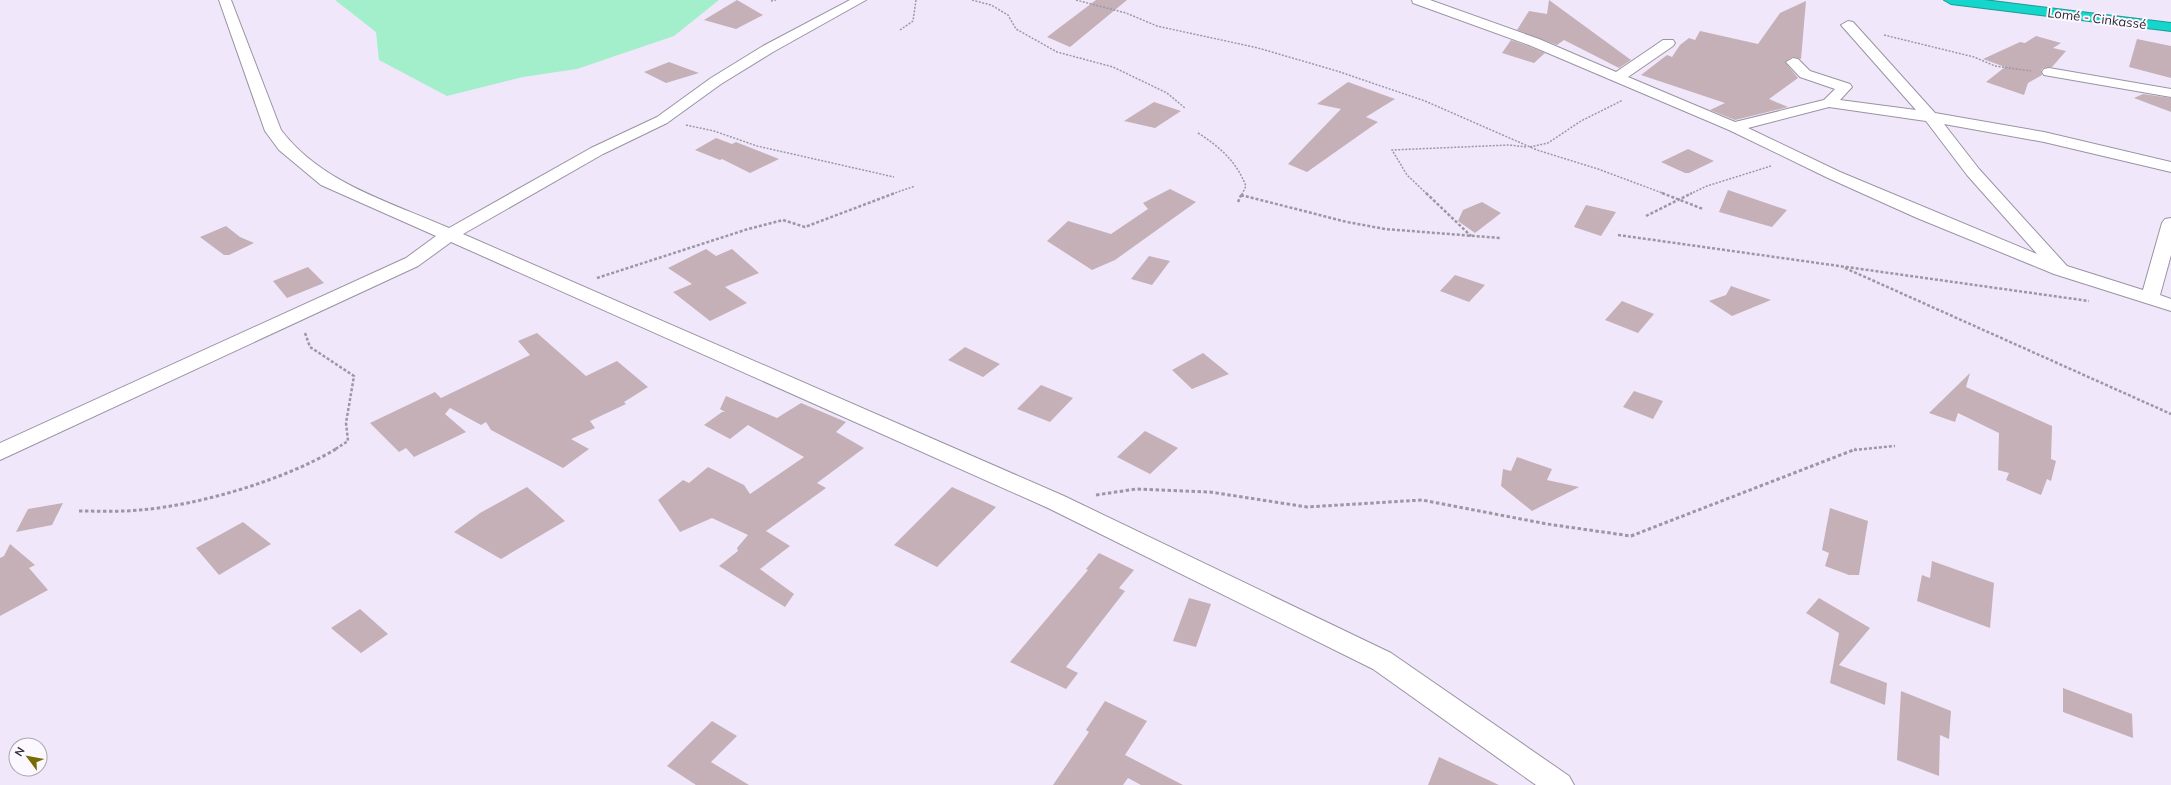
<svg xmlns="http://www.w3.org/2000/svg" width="2171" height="785" viewBox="0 0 2171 785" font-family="Mulish,sans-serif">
<rect width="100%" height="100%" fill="#f0e8fa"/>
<path fill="#a3eecb" d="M335,0h384l-45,36 -97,33 -54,8 -76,19 -68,-36 -3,-28z"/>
<path fill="#c4b0b6" d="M737,0l26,15 -27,14 -32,-9z
M1096,0h31l-57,47 -23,-10z
M1549,0l82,60 -12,8 -55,-28 -7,5 -40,-15 12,-19 18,3z
M1806,1l-5,58 -8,-2 -8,5 13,16 -29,21 19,8 -53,13 -25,-10 15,-7 -84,-28 26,-20 5,2 8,-12 9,-7 6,2 5,-9 58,13 22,-31z
M2036,36l25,7 -8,5 13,3 -14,16 -9,1 -2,3 1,4 -14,8 -4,12 -38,-13 19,-15 -22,-8 37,-17 5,1z
M2137,39l34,7v32l-42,-11z
M1511,40l17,6 17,7 -11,10 -32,-10z
M669,62l30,11 -33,10 -22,-11z
M1348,82l47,17 -29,18 12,5 -71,50 -19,-8 53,-55 -24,-5z
M2143,94l28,4v14l-37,-14z
M1154,102l27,9 -26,17 -31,-7z
M716,138l16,6 4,-2 43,17 -29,14 -28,-14 -2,1 -25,-10z
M1688,149l26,12 -25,12h-4l-24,-11z
M1170,189l26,13 -81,58 -23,10 -45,-29 21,-20 43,13 37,-25 -5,-6z
M1728,190l59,20 -15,17 -53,-15z
M1482,202l19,11 -26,20 -17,-12 5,-11z
M1586,205l30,7 -15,24 -27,-9z
M226,226l14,11 14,6 -25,12h-5l-24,-18z
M706,249l10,7 16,-7 27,24 -34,14 22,16 -37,18 -37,-29 19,-8 -24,-16z
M1149,256l21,5 -18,24 -21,-6z
M308,267l16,16 -37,15 -14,-17z
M1455,275l30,10 -16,17 -29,-11z
M1731,286l40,14 -39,16 -23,-15 17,-6z
M1622,301l32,13 -16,19 -33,-13z
M537,333l49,43 31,-15 31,26 -24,15 2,2 -36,17 5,7 -24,11 18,10 -26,19 -72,-38 -5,-8 -5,3 -31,-17 -5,6 21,18 -52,25 -8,-9 -7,4 -29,-29 65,-31 6,6 89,-43 -12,-14z
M965,347l35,17 -17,13 -35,-17z
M1203,353l26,21 -37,15 -20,-19z
M1970,373l-4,14 86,39 -1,33 5,2 -5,20 -4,-2 -6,16 -35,-15 3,-7 -11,-3 1,-37 -41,-20 -3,9 -26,-9z
M1041,385l32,13 -23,24 -33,-13z
M1634,391l29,10 -10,18 -30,-12z
M726,396l51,22 24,-15 45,19 -10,10 28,16 -47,35 9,5 -60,43 24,15 -30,23 34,25 -9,13 -66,-41 19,-15 -1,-3 11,-13 -36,-17 -32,14 -22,-32 25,-20 6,3 19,-16 36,18 6,9 54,-37 -56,-32 -18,14 -26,-14 18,-13h3l-5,-3z
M1145,431l33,17 -28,26 -33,-17z
M1517,457l35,12 -5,11 32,7 -47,24 -31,-25 2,-17 8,2z
M527,487l38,34 -64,38 -47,-27 26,-19z
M952,487l44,20 -59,60 -43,-22z
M63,503l-11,22 -36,7 12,-23z
M1830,508l38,13 -9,54h-10l-24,-9 4,-13 -7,-3z
M243,522l28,22 -52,31 -23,-27z
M10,544l25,21 -6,3 19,22 -48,26v-58l4,-2z
M1099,553l35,17 -15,18 6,3 -59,76 12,6 -12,16 -56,-27 78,-92 -2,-1z
M1932,561l62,22 -4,45 -73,-27 5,-26 8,3z
M1189,598l22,6 -15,43 -23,-6z
M1819,598l51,30 -31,37 48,18 -2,22 -55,-22 9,-50 -33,-20z
M360,609l28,25 -27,19 -30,-25z
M2063,688l69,26 1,24 -70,-26z
M1901,691l50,20 -2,28 -9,-4 -1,41 -42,-16z
M1105,701l42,20 -22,34 58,30h-42l-13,-7 -5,7h-70l36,-53 -3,-2z
M712,721l25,15 -26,26 38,23h-53l-29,-19z
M1439,757l60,28h-71z"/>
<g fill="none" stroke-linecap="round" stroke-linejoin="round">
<defs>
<path id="street" d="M219,0h12l50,130c40,53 109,72 168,98l142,-80 66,-31 54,-39 52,-32 87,-46h16l-93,52 -52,32 -54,39 -64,31 -140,80 601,262 327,157 178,123 5,9h-38l-163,-116 -325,-161 -597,-266 -33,24 -418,194v-17l406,-185 30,-22 -115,-51 -42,-35 -14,-19z
M1412,0h18l109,39 77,33 47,-32h10l2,3 -2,3 -45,31 107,45 89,-22 11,-11 -35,-12 -14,-15 7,-4 5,1 12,12 40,13 2,3 -12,13 76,10 -75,-85 7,-4 5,1 82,91 109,19 127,30v10l-127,-30 -100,-18 35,45 88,97 76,24 19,-67 3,-4 6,-1v37l-11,40 11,4v12l-117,-37 -137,-56 -89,-40 -99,-48 -200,-85 -116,-42zM1829,107l97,14 41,54 70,79 -197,-82 -92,-44z
M2049,68l122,21v8l-127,-22 -2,-3 2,-3z"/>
<path id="highway" d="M1944,0h40l187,23v8l-220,-27z"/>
</defs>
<use href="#street" stroke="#9a93a3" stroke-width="2"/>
<use href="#highway" stroke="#1e9a95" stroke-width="2"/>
<path stroke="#9d97a4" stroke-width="1.5" stroke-dasharray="2 1.5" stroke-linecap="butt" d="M972,0l19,5 17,10 8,14 41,23 56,15 54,26 18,15
M1076,0l50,13 31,13 101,22 79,23 88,30 112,49 61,19 67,25
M771,1l5,-1
M900,30l13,-9 3,-21
M1884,35l90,22 21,9 36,5
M686,125l28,6 43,15 137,31
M1198,133c22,14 38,28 48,53l-4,8
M1530,147l18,-4 33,-22 42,-21
M892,194l23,-8
M1427,194l-20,-19 -15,-25 117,-5 17,2
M1690,194l17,-8 64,-20"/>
<path stroke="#9d97a4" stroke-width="2.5" stroke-dasharray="3 2" stroke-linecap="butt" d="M1426,193l45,43
M1662,193l41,16
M1241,195l106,27 38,7 115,9
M1238,202l4,-9
M1646,216l46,-23
M1618,235l471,66
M1845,268l326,146
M597,278l151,-49 35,-9 22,7 90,-34
M305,333l5,14 44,29 -8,47 2,18 -14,9
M1854,450l41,-4"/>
<path stroke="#9d97a4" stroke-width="3" stroke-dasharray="3.5 2.5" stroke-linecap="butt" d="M1096,495l40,-6 74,3 97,15 115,-7 125,24 84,12 225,-87
M79,511c20,0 41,1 61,-1 60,-5 144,-30 196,-61"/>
<use href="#street" fill="#fff" fill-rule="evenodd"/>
<use href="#highway" fill="#15d6ca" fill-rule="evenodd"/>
</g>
<g text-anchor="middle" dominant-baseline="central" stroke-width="4" stroke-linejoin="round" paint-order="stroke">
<g font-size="13" fill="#2e2c32" stroke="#fbf8ff">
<text transform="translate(2097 18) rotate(7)">Lomé - Cinkassé</text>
</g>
</g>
<g transform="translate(28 757) rotate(302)"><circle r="19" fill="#fbf8ff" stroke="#a9a6ad"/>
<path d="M0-3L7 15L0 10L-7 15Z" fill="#766b04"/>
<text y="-6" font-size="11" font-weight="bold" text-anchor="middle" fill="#2e2c32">N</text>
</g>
</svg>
